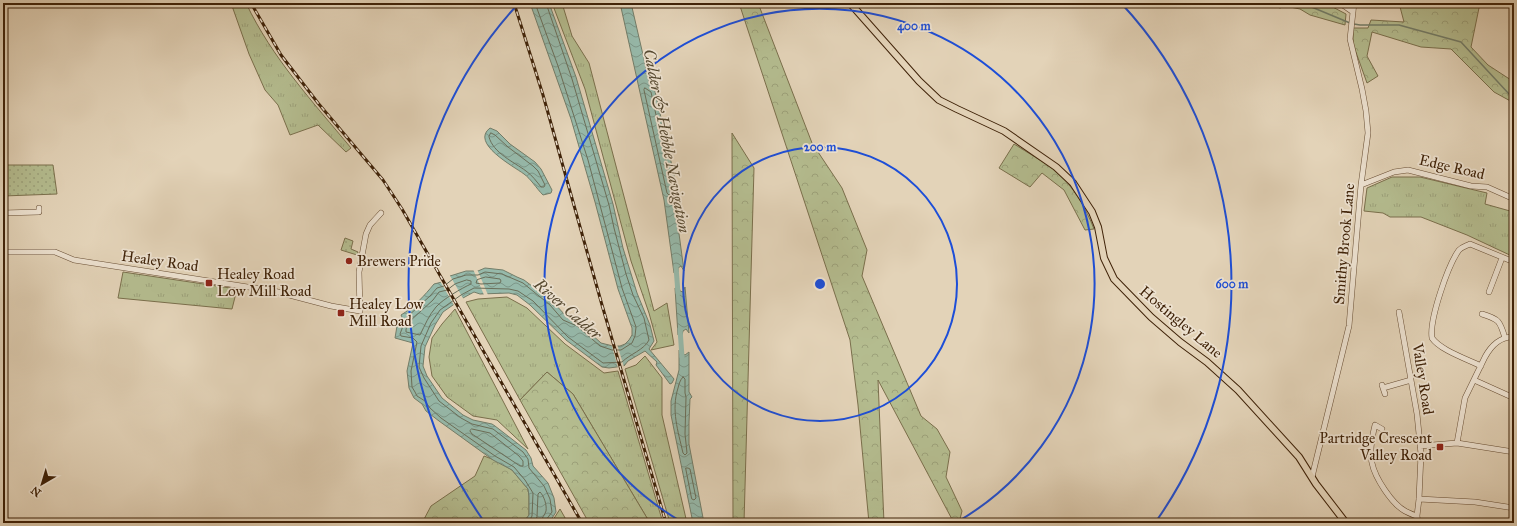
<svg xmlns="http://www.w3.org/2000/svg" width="1517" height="526" viewBox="0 0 1517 526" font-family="'IM FELL Great Primer',serif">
<defs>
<pattern id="grass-tufts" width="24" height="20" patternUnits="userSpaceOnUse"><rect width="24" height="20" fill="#b4bc8f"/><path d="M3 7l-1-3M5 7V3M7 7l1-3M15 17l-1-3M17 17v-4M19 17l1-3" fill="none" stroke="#9ca17a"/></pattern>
<pattern id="forest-crowns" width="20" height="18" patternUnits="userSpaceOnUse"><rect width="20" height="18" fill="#b4bc8f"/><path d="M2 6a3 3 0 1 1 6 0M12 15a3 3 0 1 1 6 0" fill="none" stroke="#9ca17a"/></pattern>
<pattern id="park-dots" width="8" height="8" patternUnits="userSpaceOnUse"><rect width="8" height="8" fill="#b4bc8f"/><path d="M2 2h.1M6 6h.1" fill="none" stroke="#9ca17a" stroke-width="1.8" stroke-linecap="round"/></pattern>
<pattern id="water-waves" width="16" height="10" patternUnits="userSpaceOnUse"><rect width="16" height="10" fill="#96b9aa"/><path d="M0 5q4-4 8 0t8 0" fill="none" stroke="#7c9688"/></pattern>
</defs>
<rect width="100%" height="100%" fill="#e3d3b8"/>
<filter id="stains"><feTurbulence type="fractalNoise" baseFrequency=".005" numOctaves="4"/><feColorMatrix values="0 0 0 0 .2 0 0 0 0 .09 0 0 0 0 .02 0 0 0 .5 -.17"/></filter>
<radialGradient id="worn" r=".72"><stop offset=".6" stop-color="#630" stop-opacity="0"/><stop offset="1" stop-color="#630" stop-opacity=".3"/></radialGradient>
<path fill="url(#grass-tufts)" stroke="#7a6f4c" d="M231,3h15c26,55 67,99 105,145l-5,4 -28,-27 -28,10 -12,-30 -13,-15 -16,-36z
M552,3h10l10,33 17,27 65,248 13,-8 7,42 -23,5 6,-8 -8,-29 -18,-52 -46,-172z
M1392,177h28l67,16 -2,11 25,7 4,-10v56l-47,-22 -46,-18h-31l-7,-4 -19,-2 3,-23z
M123,272l114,17 -5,20 -114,-11z
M507,297l20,11 38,36 39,29 14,-2 45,152h-13l-77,-129 -26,-22 -27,28 -54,-98 12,-3z
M455,309l73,140 -31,-29 -24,-4 -26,-19 -15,-21 -3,-19 3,-19 10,-14z
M645,356l17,22v37l25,108h-17l-45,-154 11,-4z
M560,509l8,14h-17z"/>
<path fill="url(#forest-crowns)" stroke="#7a6f4c" d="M739,3h19l54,140 30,45 25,62 -5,26 59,140 16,13 13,23 -4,25 16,34 -3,12h-5l-76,-143 6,143h-15l-11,-118 -8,-65z
M1269,3h56l21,11 -1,11 -35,-10 -10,-6 -15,-3 -5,2z
M1399,3h81l-9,44 17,18 23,15 1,7h2v16l-20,-11 -43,-43 -30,-2 -49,-15 -5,24 11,20 -11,7 -14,-39v-16h15l3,-8 33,2z
M732,133l22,35 -10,355h-11z
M1014,144c14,9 29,17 42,27 17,15 30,37 38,58l-9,1 -21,-40 -22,-17 -12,14 -31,-19z
M547,372l26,22 77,129h-61l-69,-123z
M484,456l13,5 15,9 16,19 1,7v19l-6,8h-101l9,-17 44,-30z"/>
<path fill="url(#park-dots)" stroke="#7a6f4c" d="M3,165h50l4,29 -54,2z
M345,238l8,3 -2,8 7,3 -1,3 -16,-5z"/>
<path fill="url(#water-waves)" stroke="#737d69" d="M530,3h19l27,74 37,127 10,44 14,45 13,32 4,16 -5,8 25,30 -2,4 -2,1 -14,-19 1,-3 -12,-11 -17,10 -4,5 -15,2 -7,-1 -36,-27 -36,-35 -13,-10 -8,-2 -29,1 -6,-2 -11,6 -20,14 -8,13 -10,22 -2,19 4,10 15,22 21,17 10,5 19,4 3,2 31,24 5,8 2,8 15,17 6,15 2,14 -7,11h-26l6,-8v-19l-1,-7 -6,-7 -10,-12 -19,-10 -54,-39 -13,-10 -4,-7 -8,-6 -5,-10 -2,-17 6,-28 -18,-5 2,-12 5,-9 -1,-2c12,-7 24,-20 33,-31l8,-2 8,-6 16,-5h12l7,-3 18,2 14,7 7,3 29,22 13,14 13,7 22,20 12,3h7l5,-2 4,-4 3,-5v-7l-14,-39 -23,-87 -24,-83z
M620,3h11l19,82 4,2 21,92 -1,17 10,75 -3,-5 -3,2v4l-4,1 -10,-73z
M490,128l7,3 13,13 25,18 6,7 11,21 -1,3 -8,2c-7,-7 -12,-16 -19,-21 -11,-8 -54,-31 -34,-46z
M679,287l1,4 3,1 2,-5 4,46 -3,-4 -3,2 -1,4h-4l-3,-47z
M679,350h4v4l2,1 4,-3v40l3,5 -2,2 -1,23v22l15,79h-11l-22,-108v-14l8,-31z"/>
<path fill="#e3d3b8" d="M473,269h4l11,26h-4z
M449,274l15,26 -9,7 -15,-26z
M611,343l6,1 7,23 -6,1z"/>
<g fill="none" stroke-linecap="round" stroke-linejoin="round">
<path stroke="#6a6e59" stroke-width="1" d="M546,3l26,76 37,126 5,23 12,46 7,21 11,23 5,22c-5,10 -19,14 -27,22l-19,1 -35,-26 -35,-36 -15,-10 -9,-2 -35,-1 -13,7 -21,15 -9,13 -10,23 -2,21 5,11 15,23 22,17 11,6 21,5 30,23 5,7 1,9 15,18 6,13 2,13 -6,8v3
M645,88l6,4 19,87 1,14 -2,2 -2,-2 -23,-103z
M491,133l4,2 13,12 25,19 5,5 7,14 -1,2h-3c-4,-5 -9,-12 -15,-16 -12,-9 -33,-18 -37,-34z
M486,277l14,2 1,2 -1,2 -19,1 -5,-1 1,-3z
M467,280l4,1v3c-9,4 -28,15 -35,23 -7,8 -11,18 -16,28l-14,-3v-3l4,-8 23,-21 6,-8 8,-2 8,-6z
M683,377l2,2v14l1,4 -1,37 2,19 -2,2 -2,-2c-5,-22 -12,-43 -5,-65 1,-4 2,-8 5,-11z
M472,429l18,4 29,23 4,5v5h-3l-48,-32 -2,-3z
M686,468h2l2,1 6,29 -2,2 -2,-1z
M528,523l4,-7 1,-23 -8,-13 -11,-13 -19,-11 -54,-38 -11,-10 -5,-7 -8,-5 -2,-4 -3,-5 -1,-16 6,-29 -4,-4 -12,-2 -1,-2 6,-16 24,-22 7,-8 7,-2 9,-7 13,-4h12l7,-3 17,2 21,9 27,22 13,15 14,6 23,20 12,4h9l11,-7 3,-7 1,-9 -14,-39 -34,-128 -30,-94 -23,-63
M534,523l3,-6 1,-23 2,-2c4,4 7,13 6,19 -1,4 -5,7 -5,12"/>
<path stroke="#737d69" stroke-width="1.5" d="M1302,3l48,20
M1354,24l6,1h39l62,17 48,52h5"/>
<path stroke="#96b9aa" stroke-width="5" d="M676,267l2,26
M680,329l2,28"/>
<defs>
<path id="minor" d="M1340,3l13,9
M1361,185l33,-13 14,-2 63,16 16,1 27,12
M3,213l36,-1v-4
M3,252h52l19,8 200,31 57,15 29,5 -1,-39 7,-38 4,-9 11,-12
M1489,292l13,-34
M1399,312l18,102 4,40 -2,45 -2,17 1,7
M1482,314c17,5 18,7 23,24
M1481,366c-14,-7 -41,-16 -49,-28 -3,-18 16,-73 27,-88 3,-3 7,-4 11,-6l44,18
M1474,380l40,18
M1382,385l3,9
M1383,388l28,-8
M1382,429l-7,-4c-3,12 -6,26 -3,38 3,15 20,41 33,48 4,2 8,4 12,5
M1457,443l8,-45 20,-41c6,-11 16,-21 29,-20
M1420,446l37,-3 57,9
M1312,477l37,-151 12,-141 7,-52 -2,-22 -4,-22 -12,-50 4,-36
M1419,499l56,3 39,6"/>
<path id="major" d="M850,3l69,78 20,19 18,9 47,22 52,36 17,16 19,29 6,15 6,31 10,21 37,38 29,25 27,20 31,28 61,67 17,27 30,39"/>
</defs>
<use href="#minor" stroke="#684e34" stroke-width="6"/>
<use href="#major" stroke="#3f2208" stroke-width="8"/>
<use href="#minor" stroke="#ede2d1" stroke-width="5"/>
<use href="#major" stroke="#e3d3b8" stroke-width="6"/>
<defs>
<path id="rail" d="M251,3l30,52 37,48 65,77 19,29 180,314
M514,3l29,92 59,210 64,218"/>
</defs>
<use href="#rail" stroke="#3f2208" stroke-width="3"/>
<use href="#rail" stroke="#ede2d1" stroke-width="1.5" stroke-dasharray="4.5" stroke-linecap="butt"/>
</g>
<g fill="none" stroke="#1d4ed8" stroke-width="2">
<circle cx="820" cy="284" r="137"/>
<path d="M682 522A275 275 0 1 1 957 522"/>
<path d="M483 520A412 412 0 0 1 519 3M1121 3A412 412 0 0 1 1157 520"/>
</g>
<g fill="#8f2418" stroke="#ede2d1" stroke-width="1.5">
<circle cx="349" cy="261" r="4"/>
<rect x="205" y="279" width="8" height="8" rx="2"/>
<rect x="337" y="309" width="8" height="8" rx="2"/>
<rect x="1436" y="443" width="8" height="8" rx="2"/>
</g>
<g text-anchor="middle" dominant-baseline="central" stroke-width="3.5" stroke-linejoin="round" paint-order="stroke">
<g font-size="15" fill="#3f2208" stroke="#ede2d1">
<text transform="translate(1452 167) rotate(13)">Edge Road</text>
<text transform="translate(1344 244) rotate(-85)">Smithy Brook Lane</text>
<text transform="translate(160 261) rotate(8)">Healey Road</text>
<text transform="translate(1181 322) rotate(40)">Hostingley Lane</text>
<text transform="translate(1423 379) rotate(81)">Valley Road</text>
</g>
<g font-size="15" fill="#3f2208" stroke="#ede2d1" text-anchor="start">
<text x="357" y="261">Brewers Pride</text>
<text x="217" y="274">Healey Road<tspan x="217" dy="17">Low Mill Road</tspan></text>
<text x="349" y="304">Healey Low<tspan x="349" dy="17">Mill Road</tspan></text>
<text x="1432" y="438" text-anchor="end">Partridge Crescent<tspan x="1432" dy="17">Valley Road</tspan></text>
</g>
<g font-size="16" font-style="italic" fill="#554830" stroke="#ede2d1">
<text transform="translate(667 141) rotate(79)">Calder &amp; Hebble Navigation</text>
<text transform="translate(568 309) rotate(41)">River Calder</text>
</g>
</g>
<circle cx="820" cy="284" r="6" fill="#1d4ed8" stroke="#ede2d1" stroke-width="2"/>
<g font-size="12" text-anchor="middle" font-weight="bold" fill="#1d4ed8" stroke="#ede2d1" stroke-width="3.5" stroke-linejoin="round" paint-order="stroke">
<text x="914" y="30">400 m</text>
<text x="820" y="151">200 m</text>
<text x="1232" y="288">600 m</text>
</g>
<rect width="1517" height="526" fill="none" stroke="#e3d3b8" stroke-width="16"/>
<rect x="4" y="4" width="1509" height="518" fill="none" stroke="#3f2208" stroke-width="2"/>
<rect x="8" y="8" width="1501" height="510" fill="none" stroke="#3f2208"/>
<g transform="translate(42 484) rotate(218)" stroke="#ede2d1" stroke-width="3" paint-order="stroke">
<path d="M0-3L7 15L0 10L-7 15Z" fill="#3f2208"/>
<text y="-6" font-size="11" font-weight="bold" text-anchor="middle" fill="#3f2208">N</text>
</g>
<rect width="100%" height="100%" filter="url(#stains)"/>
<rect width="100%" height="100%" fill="url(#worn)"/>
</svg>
